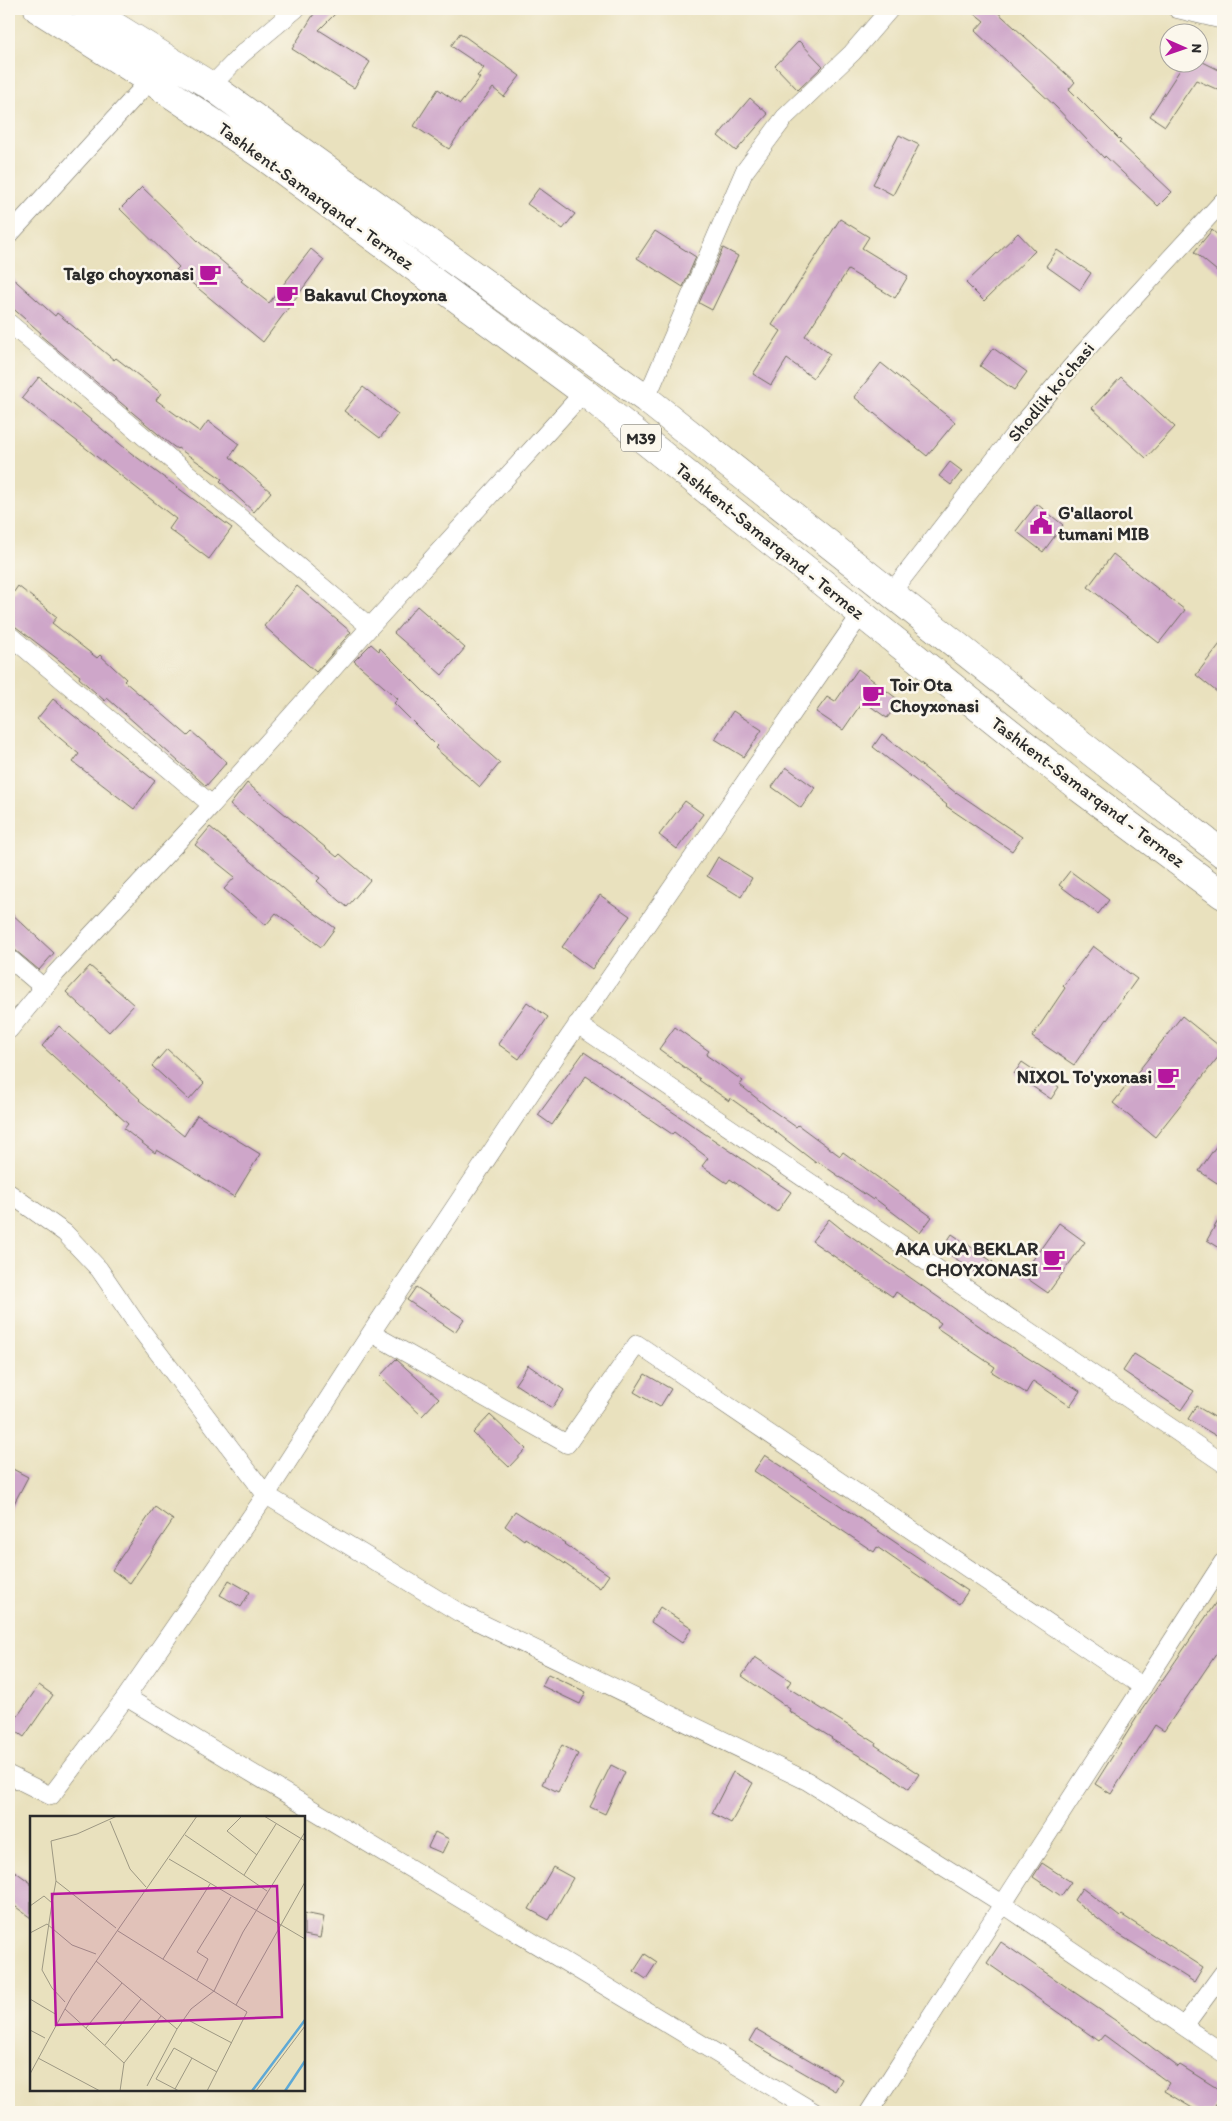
<svg xmlns="http://www.w3.org/2000/svg" width="1232" height="2121" viewBox="0 0 1232 2121" font-family="Itim,sans-serif">
<rect width="100%" height="100%" fill="#fbf7ec"/>
<filter id="ink" filterUnits="userSpaceOnUse"><feTurbulence type="fractalNoise" baseFrequency=".02" numOctaves="2"/><feDisplacementMap in="SourceGraphic" scale="10" xChannelSelector="R" yChannelSelector="G"/><feConvolveMatrix kernelMatrix="1 2 1 2 8 2 1 2 1" color-interpolation-filters="sRGB"/></filter>
<filter id="wash" filterUnits="userSpaceOnUse"><feTurbulence type="fractalNoise" baseFrequency=".0096" numOctaves="4" result="noise"/><feDisplacementMap in="SourceGraphic" scale="20" xChannelSelector="R" yChannelSelector="G"/><feGaussianBlur stdDeviation="1.12" result="paint"/><feColorMatrix in="noise" values="0 0 0 0 0 0 0 0 0 0 0 0 0 0 0 0 0 1.4 0 .05"/><feComposite in="paint" operator="in"/></filter>
<g filter="url(#wash)">
<rect width="100%" height="100%" fill="#e9e1be"/>
<g id="blocks">
<path fill="#cea6c9" d="M317,9h23l-21,21 51,32 -16,26 -62,-39z
M969,9h25l81,73 -6,7 52,52 -2,1 53,50 -14,14 -53,-50 -1,2 -48,-51 -81,-76 9,-10z
M460,33l60,43 -16,21 -11,-9 -20,25 -24,36 -35,-23 24,-37 22,15 20,-26 -3,-2 7,-8 -33,-22z
M799,41l24,25 -25,24 -23,-24z
M1185,62h18l20,10v20l-27,-12 -31,46 -15,-10z
M750,98l18,16 -32,37 -18,-15z
M899,135l20,10 -26,50 -20,-11z
M142,187l57,55 44,37 -2,2 28,22 42,-54 13,11 -61,82 -87,-72 3,-3 -59,-58z
M539,188l36,26 -12,15 -36,-25z
M840,219l29,18 -7,11 46,28 -13,22 -47,-28 -43,66 25,18 -17,24 -26,-19 -16,26 -18,-11 28,-43 -9,-6z
M1212,230l11,10v36l-29,-24z
M655,231l41,26 -13,30 -46,-29z
M1018,233l17,18 -51,50 -18,-18z
M723,248l15,8 -26,54 -13,-7z
M1057,250l34,23 -11,17 -34,-24z
M9,275l46,41 2,-3 57,47 2,-2 45,35 -5,7 44,32 8,-11 31,23 -9,13 41,35 -17,20 -34,-31 2,-2 -44,-31 -1,1 -7,-5 -130,-109 1,-2 -32,-28z
M993,348l34,24 -13,18 -34,-24z
M881,363l74,59 -28,34 -73,-59z
M39,377l92,76 101,75 -23,31 -40,-30 7,-10 -154,-121z
M1121,377l54,50 -29,31 -54,-50z
M363,387l35,27 -18,24 -36,-27z
M950,462l12,9 -11,14 -12,-9z
M1037,504l26,21 -20,27 -27,-21z
M1113,554l72,56 -26,33 -71,-56z
M18,586l39,31 -5,6 45,35 3,-3 26,24 -2,2 64,55 4,-4 35,30 -21,24 -99,-88 -2,3 -26,-23 1,-2 -64,-49 -7,-4v-24z
M297,586l54,46 -35,40 -52,-46z
M417,606l48,42 -23,27 -48,-42z
M1223,640v57l-27,-22z
M371,644l8,7 1,-3 77,77 43,38 -20,24 -45,-39 2,-2 -43,-43 4,-4 -44,-38z
M858,669l42,32 -13,17 -24,-17 -20,29 -27,-18 11,-15 8,5z
M53,699l102,82 -21,28 -61,-47 6,-8 -42,-35z
M733,711l29,19 -18,27 -29,-18z
M882,734l74,59v-1l66,45 -10,14 -66,-45 1,-1 -74,-58z
M786,767l29,21 -14,20 -29,-21z
M247,783l90,74 3,-3 30,26 -23,27 -30,-26 3,-3 -90,-73z
M685,801l18,13 -26,35 -18,-14z
M210,827l91,76 34,25 -14,19 -45,-34 -10,12 -42,-36 11,-12 -40,-32z
M718,857l34,21 -11,19 -34,-21z
M1070,871l39,29 -11,14 -39,-29z
M600,895l30,21 -38,53 -30,-22z
M9,911l45,42 -15,17 -30,-25z
M1093,946l44,33 -30,41 -1,-1 -32,46 -42,-28 33,-49 -2,-2z
M90,966l44,39 -25,27 -43,-40z
M527,1002l21,15 -29,42 -21,-15z
M1182,1016l41,33v2l-68,86 -42,-34z
M59,1026l81,73 -1,1 45,36 13,-21 63,39 -26,43 -77,-47 -2,3 -31,-24 4,-5 -86,-78z
M675,1027l34,24 -3,4 37,26 -3,4 29,23 27,19 2,-2 42,31 3,-4 89,65 -12,16 -46,-35 -1,2 -56,-39 -1,2 -62,-48 -24,-17 -1,3 -30,-21 1,-1 -41,-30z
M167,1049l37,34 -15,17 -37,-34z
M584,1052l207,140 -14,20 -47,-33 -3,4 -25,-17 6,-8 -34,-26 -2,2 -86,-58 -34,49 -14,-10z
M1022,1062l37,25 -8,12 -37,-25z
M1223,1136v51l-24,-16z
M1223,1212v38l-16,-10z
M829,1219l16,13 153,107 82,52 -10,15 -37,-25 -7,12 -34,-21 3,-5 -58,-39 4,-5 -45,-31 -3,5 -81,-56z
M1059,1223l26,19 -37,51 -26,-18z
M952,1234l41,28 -11,15 -40,-28z
M416,1287l48,32 -9,13 -48,-32z
M1134,1354l60,37 -13,19 -58,-39z
M396,1359l43,39 -17,18 -42,-40z
M528,1365l36,25 -12,18 -37,-24z
M645,1374l26,15 -11,18 -26,-15z
M1196,1406l27,16v18l-35,-21z
M490,1415l36,34 -17,18 -36,-34z
M765,1455l203,136 -9,13 -82,-57 -3,5 -120,-81z
M9,1467l19,10 -19,36z
M155,1507l18,13 -43,63 -18,-13z
M515,1511l50,32 -1,1 45,31 -9,13 -45,-31 -30,-19 -1,2 -19,-14z
M229,1580l21,12 -9,15 -21,-12z
M1223,1592v52l-59,87 -9,-6 -44,69 -16,-10 44,-70z
M660,1607l32,21 -10,15 -31,-21z
M755,1657l36,24 -4,6 89,56 -1,2 44,29 -10,15 -31,-22 -47,-28 1,-1 -43,-27 1,-2 -48,-33z
M548,1674l38,18 -6,12 -38,-18z
M39,1685l14,10 -29,42 -14,-10z
M562,1745l16,9 -20,38 -16,-8z
M611,1765l14,7 -20,42 -15,-7z
M733,1772l20,11 -22,40 -19,-10z
M435,1832l14,7 -7,14 -14,-6z
M1042,1863l29,19 -10,14 -28,-19z
M9,1867l22,16v35l-22,-16z
M553,1867l20,11 -24,42 -20,-11z
M1082,1888l38,29 2,-2 81,52 -9,15 -82,-52 -38,-30z
M304,1913l20,4 -4,21 -16,-3z
M1001,1942l124,85 53,40 2,-2 43,27 -11,20h-13l-35,-21 5,-8 -65,-48 -5,6 -112,-78z
M645,1954l12,8 -11,17 -12,-8z
M756,2029l86,50 -7,12 -86,-50z"/>
</g>
</g>
<g filter="url(#ink)">
<use href="#blocks" fill-opacity="0" stroke="#6e6b5e" stroke-width="1"/>
<g fill="none" stroke-linecap="round" stroke-linejoin="round">
<defs>
<path id="street" d="M1177,9l46,11
M211,86l31,-32 54,-45
M9,235l141,-155
M9,323l361,304
M646,399l98,-227 41,-55 67,-64 38,-44
M891,593l128,-165 65,-76 139,-151
M9,635l203,170
M9,958l35,30
M577,1024l646,439
M9,1030l47,-57 156,-168 158,-178 214,-235
M9,1193l56,40 34,36 39,57 128,169 194,118 347,168 196,123 220,149
M371,1333l196,111 70,-100 506,343
M126,1697l688,415
M9,1775l42,21 75,-99 140,-202 105,-162 169,-254 321,-465
M1184,2026l39,-53
M869,2112l354,-550"/>
<path id="highway" d="M38,9l112,71 116,78 318,234 494,395 145,108
M87,9l124,77 435,313 449,356 128,99"/>
</defs>
<use href="#street" stroke="#6e6b5e" stroke-width="19"/>
<use href="#highway" stroke="#6e6b5e" stroke-width="29"/>
<use href="#street" stroke="#fff" stroke-width="18"/>
<use href="#highway" stroke="#fff" stroke-width="28"/>
</g>
</g>
<defs>
<symbol id="cafe-bare" viewBox="-9 -9 18 18"><path d="M-5.5-4.5H6V0H3Q3 3.5 0 3.5H-2.5Q-5.5 3.5-5.5 0ZM3-3.2v2h1.7v-2ZM-6 4.5H4V6H-6Z" fill="#b5179e" stroke="#fbf7ec" stroke-width="2.5" paint-order="stroke"/></symbol>
<symbol id="civic-bare" viewBox="-9 -9 18 18"><path d="M-.6-6.5H3V-4.5H.6V-3L4-1V1h2V6H-6V1h2V-1L-.6-3ZM-1.2 2.5V6h2.4V2.5Z" fill="#b5179e" stroke="#fbf7ec" stroke-width="2.5" paint-order="stroke"/></symbol>
</defs>
<g fill-rule="evenodd">
<use href="#cafe-bare" x="194" y="258" width="32" height="32"/>
<use href="#cafe-bare" x="271" y="279" width="32" height="32"/>
<use href="#civic-bare" x="1025" y="507" width="32" height="32"/>
<use href="#cafe-bare" x="857" y="679" width="32" height="32"/>
<use href="#cafe-bare" x="1152" y="1061" width="32" height="32"/>
<use href="#cafe-bare" x="1038" y="1243" width="32" height="32"/>
</g>
<g text-anchor="middle" dominant-baseline="central" stroke-width="5" stroke-linejoin="round" paint-order="stroke">
<rect fill="#fbf7ec" stroke="#696865" stroke-width="1" x="621" y="424.5" width="40" height="27" rx="4"/>
<g font-size="16" font-weight="bold" fill="#2b2b2b">
<text x="641" y="438">M39</text>
</g>
<g font-size="18" fill="#2b2b2b" stroke="#fbf7ec">
<text transform="translate(316 196) rotate(36)">Tashkent-Samarqand - Termez</text>
<text transform="translate(1051 392) rotate(-50)">Shodlik ko'chasi</text>
<text transform="translate(770 541) rotate(39)">Tashkent-Samarqand - Termez</text>
<text transform="translate(1088 792) rotate(37)">Tashkent-Samarqand - Termez</text>
</g>
<g font-size="18" font-weight="bold" fill="#2b2b2b" stroke="#fbf7ec" text-anchor="end">
<text x="194" y="274">Talgo choyxonasi</text>
<text x="304" y="295" text-anchor="start">Bakavul Choyxona</text>
<text x="1058" y="513" text-anchor="start">G'allaorol<tspan x="1058" dy="21">tumani MIB</tspan></text>
<text x="890" y="685" text-anchor="start">Toir Ota<tspan x="890" dy="21">Choyxonasi</tspan></text>
<text x="1152" y="1077">NIXOL To'yxonasi</text>
<text x="1038" y="1249">AKA UKA BEKLAR<tspan x="1038" dy="21">CHOYXONASI</tspan></text>
</g>
</g>
<g transform="translate(30 1816)">
<rect width="275" height="275" fill="#e9e1be"/>
<path fill="none" stroke="#5ea9d6" stroke-width="2.5" d="M222,275l53,-71M255,275l20,-30"/>
<path fill="none" stroke="#9d9883" stroke-width="1" d="M212,0l-15,15 30,24M234,0l41,25M80,5l20,48 16,18M155,19l82,56M139,43l136,80M214,59l32,-51M26,65l-5,-40 26,-7 40,-18M22,87l-10,67 10,18 13,14M0,90l14,-10 8,7 4,-22 60,47M88,115l129,81 -40,79M0,117l17,-9 25,21 24,9M133,143l47,-75M66,145l81,68 -30,57M167,164l11,-21 -11,-7 34,-55M0,183l27,16M206,189l69,-123M35,193l59,54 -4,28M160,205l42,22M56,212l36,-45M147,213l14,-20 23,-18 29,-59 62,-100M0,214l15,8M75,229l36,-46M8,242l62,33M94,247l37,-47M0,258l42,-78 125,-180M145,273l17,-31M149,275l-23,-12 18,-31 43,24M226,275l49,-65"/>
<path fill="#b5179e" fill-opacity="0.15" stroke="#b5179e" stroke-width="2.5" d="M247,70l5,131 -226,8 -4,-131z"/>
<rect width="275" height="275" fill="none" stroke="#2b2b2b" stroke-width="2.5"/>
</g>
<rect width="1232" height="2121" fill="none" stroke="#fbf7ec" stroke-width="30"/>
<g transform="translate(1184 48) rotate(92)"><circle r="24" fill="#fbf7ec" stroke="#a8a59f"/>
<path d="M0-4L9 19L0 12L-9 19Z" fill="#b5179e"/>
<text y="-8" font-size="14" font-weight="bold" text-anchor="middle" fill="#2b2b2b">N</text>
</g>
</svg>
